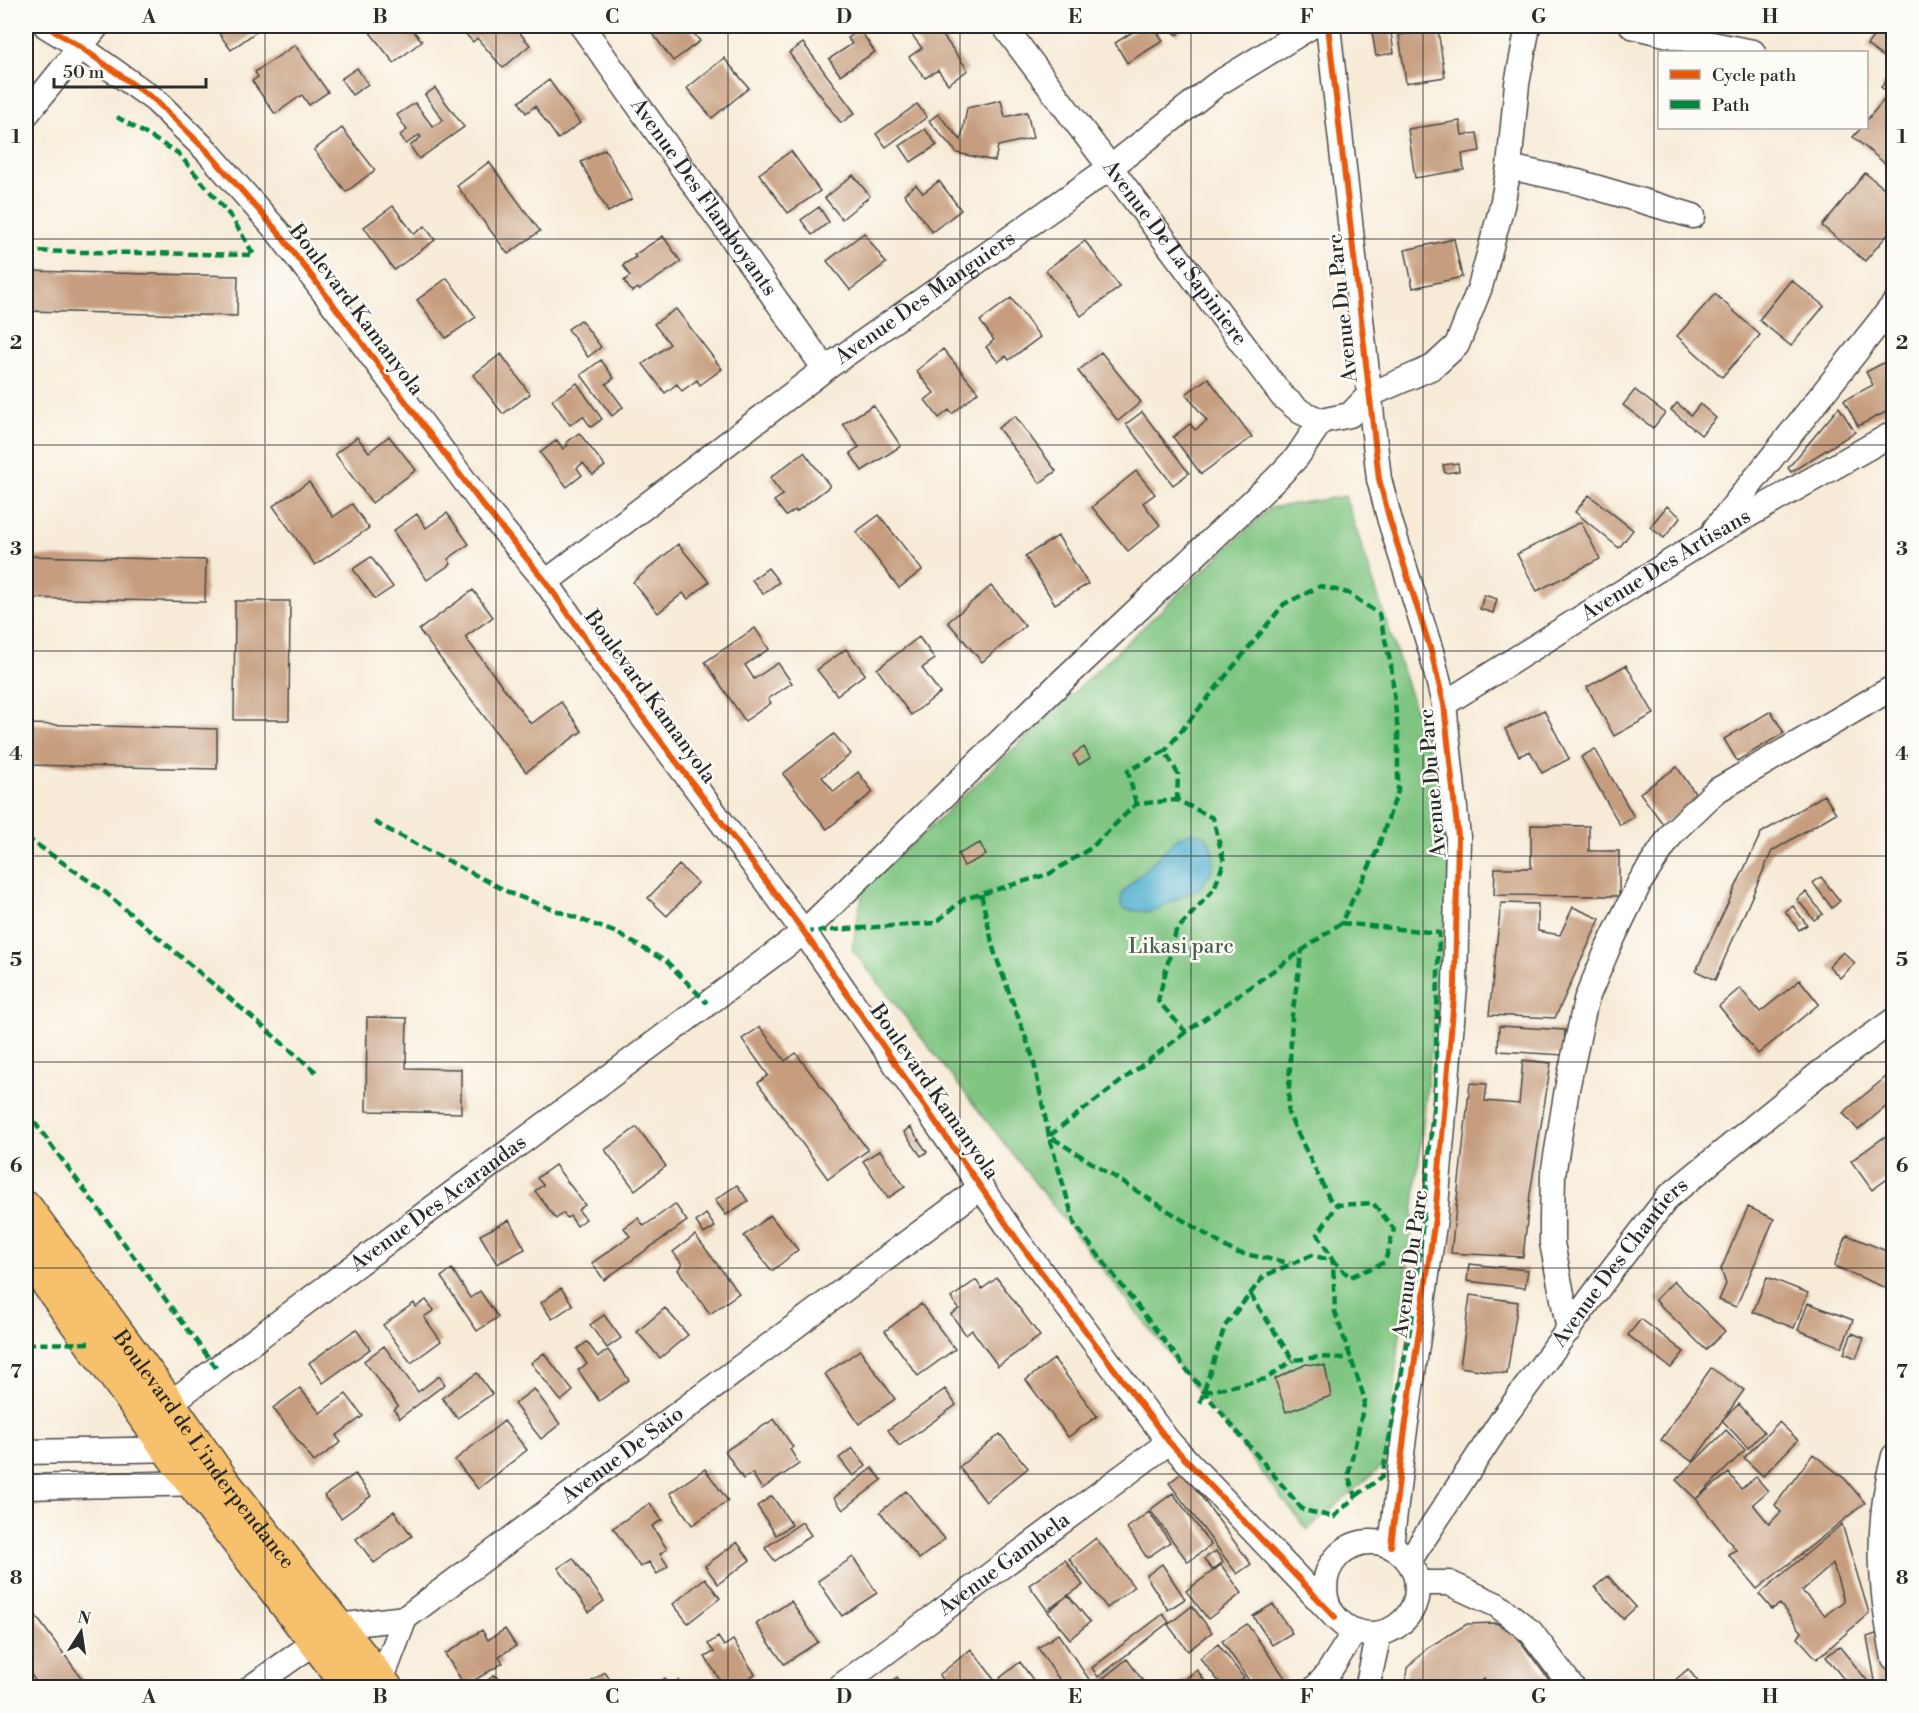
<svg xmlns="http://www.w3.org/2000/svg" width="1919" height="1713" viewBox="0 0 1919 1713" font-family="'Libre Bodoni',serif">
<rect width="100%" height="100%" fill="#fdfcf7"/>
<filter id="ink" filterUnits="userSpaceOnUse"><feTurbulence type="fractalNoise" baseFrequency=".0167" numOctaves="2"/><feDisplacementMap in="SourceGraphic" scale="12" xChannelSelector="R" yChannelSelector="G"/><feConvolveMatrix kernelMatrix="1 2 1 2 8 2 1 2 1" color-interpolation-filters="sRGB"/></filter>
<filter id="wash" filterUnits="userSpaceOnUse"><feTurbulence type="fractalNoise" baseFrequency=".008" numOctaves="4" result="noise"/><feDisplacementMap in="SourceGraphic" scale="24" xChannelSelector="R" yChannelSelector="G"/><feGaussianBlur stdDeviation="1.35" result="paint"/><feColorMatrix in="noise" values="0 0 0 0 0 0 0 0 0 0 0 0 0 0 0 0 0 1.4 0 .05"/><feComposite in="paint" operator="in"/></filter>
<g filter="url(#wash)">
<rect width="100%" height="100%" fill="#f7ebd8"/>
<path fill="#7fc581" stroke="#557856" stroke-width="1.5" d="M1345,496l110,334 -69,633 -79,67 -455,-581 12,-65 59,-50 347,-326z"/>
<path fill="#4eaecd" stroke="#3c6c7c" stroke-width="1.5" d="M1192,832l14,4 8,15 -2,19 -12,18 -49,24 -26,-2 -4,-3 1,-14 54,-54z"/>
<g id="blocks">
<path fill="#c69d7e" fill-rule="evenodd" d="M219,26h45l-33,24 -16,-22z
M365,26h44l13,15 -28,22z
M469,26h45l16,19 -27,23 -26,-30 -4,4 -10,-11z
M647,26h41l12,15 -27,20z
M925,26h11l32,44 -20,14 -10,-14 -13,8 -16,-21 13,-9 -10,-13z
M1142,26h12l9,15 -36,22 -12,-20z
M1167,26h19l-9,9z
M1371,26h19l4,27 -18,3z
M1880,27l14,10v28l-27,-20z
M860,30l15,22 -35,23 -11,-16 23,-15 -4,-6z
M1438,30l7,47 -39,6 -7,-48z
M803,43l52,70 -14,10 -52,-70z
M295,45l33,47 -19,13 -7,-10 -27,19 -23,-33 6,-4 -3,-5z
M724,58l25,30 -37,30 -25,-30z
M357,68l11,16 -16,11 -11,-16z
M1894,72v24l-13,-9z
M549,80l31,43 -22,16 -23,-33 -9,7 -7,-11z
M435,88l29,39 -45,32 -9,-13 11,-9 -2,-2 -13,9 -6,-9 7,-5 -10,-15 18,-12 18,24 10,-7 -18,-25z
M1887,96l7,5v70l-41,-34 8,-9h5v-7z
M1001,100l4,17 22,-5 6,26 -35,8 -3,15 -38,-8 -28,-32 9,-7 23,26 6,-32z
M917,104l10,13 -41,30 -10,-13z
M1460,121l2,14 15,-2 3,18 -18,3 2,16 -49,8 -7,-49z
M342,128l33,42 -29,22 -32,-42z
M925,129l12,16 -26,17 -11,-16z
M605,149l27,50 -24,13 -27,-50z
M791,151l29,40 -32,22 -29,-39z
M489,162l51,69 -32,23 -51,-68z
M1865,173l29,23v31l-29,34 -43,-35z
M853,175l17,21 -28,23 -17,-21z
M939,181l22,29 -29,22 -28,-38 12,-9 7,8z
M393,206l21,28 11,-8 10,14 -41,30 -30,-43z
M819,207l10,15 -17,13 -11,-15z
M864,233l22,30 -36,27 -23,-29z
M663,236l18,26 -42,28 -1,-2 -6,4 -8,-11 6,-5 -7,-11 13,-8 -2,-2z
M1454,239l8,38 -49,11 -8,-38z
M1085,241l35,46 -39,29 -35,-46z
M26,271l212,5 -1,40 -211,-5z
M447,278l29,39 -30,21 -29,-38z
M1791,280l33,26 -33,40 -32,-26z
M1715,294l45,41 -38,42 -45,-41z
M1011,298l29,39 -31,23 -3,-4 -8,6 -12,-15 8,-7 -14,-19z
M676,309l46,60 -22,16 -3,-5 -15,11 -5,-7 -12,9 -22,-29 27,-20 -16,-20z
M581,320l20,27 -13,10 -20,-28z
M943,349l35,43 -26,22 -3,-4 -10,8 -14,-18 9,-7 -18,-22z
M1101,352l40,50 -23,19 -40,-50z
M501,354l29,40 -27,20 -30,-39z
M1893,358l1,50 -36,18 -14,-26 29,-15 -7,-13z
M601,360l13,18 -8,6 17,23 -11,9 -31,-41z
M1208,378l44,59 -51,37 -28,-37 17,-13 5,6 12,-9 -21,-27z
M577,383l25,36 -11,8 -8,-11 -13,9 -18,-25z
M1635,390l30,23 -12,15 -30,-23z
M1677,403l14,12 9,-11 16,14 -15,17 -30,-25z
M873,405l28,41 -39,25 -12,-18 9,-6 -16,-23z
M1839,407l16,25 -64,40 -3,-4z
M1142,412l47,61 -16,12 -47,-61z
M1015,416l41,55 -16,12 -42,-55z
M579,433l26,33 -12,9 -10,-12 -6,5 5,7 -15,12 -27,-34 17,-13 6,9 5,-4 -2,-2z
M389,436l27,34 -44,33 -37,-49 22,-17 12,15z
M804,452l26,34 -34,26 -1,-2 -9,6 -12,-15 9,-6 -13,-17z
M1458,463l1,8 -14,2 -2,-8z
M1136,471l19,23 -12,9 17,22 -32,26 -36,-44z
M309,482l24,35 19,-13 17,24 -54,37 -42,-59z
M1589,495l44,35 -14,18 -44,-36z
M1667,506l14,11 -17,21 -14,-11z
M447,513l22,31 -21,15 3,5 -24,16 -34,-49 24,-17 9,14z
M879,515l43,55 -23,18 -43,-56z
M1581,522l19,37 -63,32 -20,-37z
M1058,536l30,48 -33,20 -30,-48z
M678,544l31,38 -21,17 -5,-6 -25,20 -25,-31z
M26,556l180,4 -1,42 -179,-4z
M371,557l22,30 -18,12 -22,-30z
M768,568l11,14 -16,12 -11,-14z
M991,586l34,40 -43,36 -34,-40z
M473,590l20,27 -28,20 66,87 30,-22 21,29 -56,41 -107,-142z
M1484,595l13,4 -4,14 -13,-4z
M235,601h55l-1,119h-55z
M755,628l14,21 -24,16 9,14 24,-16 14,20 -24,16 3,4 -26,18 -40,-59z
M919,637l16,22 -13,9 18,25 -29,22 -34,-46z
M846,649l19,25 -28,21 -20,-25z
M1626,665l28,49 -40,22 -27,-49z
M1544,710l25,49 -27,14 -12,-22 -11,5 -14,-27z
M1771,711l13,22 -47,28 -13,-22z
M26,724l191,5v40l-191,-4z
M834,734l17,20 -29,23 12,15 24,-20 15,20 -46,37 -44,-55z
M1084,747l6,11 -11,7 -6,-10z
M1595,749l39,68 -14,8 -39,-68z
M1677,767l22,32 -36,25 -23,-31z
M1824,795l12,18 -64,38 -57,129 -19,-9 65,-138z
M1531,825l58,1v25h30v45l-125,-1 1,-27h36z
M980,843l6,12 -22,11 -6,-12z
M679,865l19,18 -31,33 -19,-18z
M1821,877l19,24 -8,7 -19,-25z
M1806,892l17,22 -9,6 -17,-21z
M1501,903l37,1v27l22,4 13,-28 27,12 -45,99 -66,-3z
M1793,906l14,19 -8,5 -14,-19z
M1843,952l12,11 -15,15 -11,-12z
M1800,980l19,24 -61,50 -39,-48 21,-18 20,24z
M367,1017l40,1 -1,50 55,1v44l-95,-2z
M1499,1026l66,4 -1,25 -66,-4z
M760,1027l25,34 11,-8 72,97 -40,29 -70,-96 10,-8 -26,-36z
M1523,1060l28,3 -21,131 -7,63 -72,-4 19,-170 17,1 -2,17 34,3z
M1894,1070v30l-36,30 -15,-17z
M637,1127l29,39 -31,24 -30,-40z
M910,1127l17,25 -6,4 -17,-24z
M1894,1130v44l-22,16 -21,-29z
M880,1150l25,37 -17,11 -25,-37z
M555,1165l30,40 -7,5 8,9 -9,7 -7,-10 -3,2 -4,-5 -7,6 -21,-28 8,-6 -6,-7z
M737,1185l11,16 -22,14 -11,-15z
M675,1204l12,17 -83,59 -12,-17 38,-27 -6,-8 14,-10 6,8z
M1748,1207l26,12 -38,88 -17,-7 7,-16 -5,-15z
M706,1214l9,13 -11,7 -8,-12z
M770,1215l28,35 -26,21 -28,-35z
M509,1220l16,29 -28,15 -17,-29z
M695,1235l44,58 -29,21 -32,-44 4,-6 -9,-12z
M1847,1235l47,19v17l-8,17 -52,-22z
M1469,1264l59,6 -3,18 -58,-7z
M452,1269l18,29 10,-7 18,26 -21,14 -36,-54z
M1767,1277l41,16 -14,35 -41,-16z
M997,1278l43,58 -42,30 -26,-36 -6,5 -15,-21 8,-5 -8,-11 25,-18 6,9z
M1674,1281l51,50 -19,19 -51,-50z
M561,1288l12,17 -21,14 -11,-16z
M1470,1295l48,7 -11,72 -47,-7z
M426,1300l8,10 -10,7 17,24 -30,22 -28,-38 31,-22 2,4z
M1808,1303l45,17 -11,27 -44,-17z
M921,1304l34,45 -37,27 -33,-45z
M665,1308l23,27 -28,23 -23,-26z
M604,1315l17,23 -14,10 -17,-23z
M1641,1319l43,33 -13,16 -43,-33z
M356,1329l14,20 -47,34 -14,-20z
M1852,1333l12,5 -8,20 -12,-5z
M587,1342l11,15 10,-7 21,30 -30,21 -21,-31 9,-6 -10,-15z
M384,1346l34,46 21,-16 6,8 -45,34 -6,-8 4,-4 -34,-45z
M860,1350l35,49 -36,25 -34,-50z
M544,1353l29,38 -12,10 -30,-38z
M1054,1359l43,57 -29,21 -42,-57z
M1306,1364l19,2 6,30 -45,16 -11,-33z
M1711,1368l33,22 -51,72 -32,-22z
M477,1373l15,21 -35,24 -15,-20z
M300,1388l20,25 26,-19 17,22 -27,20 5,6 -27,20 -41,-54z
M534,1389l26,35 -19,15 -27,-35z
M945,1389l11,16 -57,41 -11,-16z
M1739,1404l25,28 -16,16 -26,-28z
M774,1419l19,28 -3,2 9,15 -37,25 -10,-16 -9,6 -18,-28z
M504,1421l23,29 -49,39 -23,-29z
M1779,1422l19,18 -35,36 -19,-18z
M1726,1430l19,20 -49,49 -20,-19z
M1000,1434l28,34 -42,34 -27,-35z
M852,1448l14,18 -13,10 -14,-18z
M1813,1454l32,25 20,24 -108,86 -29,-35 8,-4 -40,-51 33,-26 12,16 15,-12 12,14 -15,13 16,20 12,-12 -6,-7z
M872,1468l10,12 -39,30 -9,-12z
M705,1469l23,32 -36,24 -22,-32z
M1183,1472l68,92 -14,10 -68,-91z
M355,1474l16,22 -30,22 -17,-22z
M906,1491l39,48 -26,20 -39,-47z
M1173,1493l38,52 -23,17 -38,-52z
M772,1496l20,29 -16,10 -19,-29z
M650,1503l12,17 -10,6 15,23 -7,5 8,12 -11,8 -8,-12 -9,5 -27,-39z
M394,1511l18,25 -38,27 -18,-24z
M1149,1512l21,30 -23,16 -20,-30z
M802,1522l9,13 -36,26 -10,-13z
M1842,1524l27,89 -52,46 -19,-21 4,-6 -22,-28 -8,5 -13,-15zM1833,1564l11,37 -19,14 -23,-24z
M1096,1538l38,49 -27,21 -38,-49z
M737,1542l13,18 -32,24 -13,-18z
M1216,1551l7,11 -11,8 -8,-11z
M853,1557l24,36 -35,23 -24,-35z
M573,1558l31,43 -15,11 -31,-44z
M1065,1560l18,25 -36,25 -18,-25z
M1162,1564l23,35 -17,11 -22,-34z
M1221,1565l21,28 -34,26 -22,-28z
M1608,1576l28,31 -13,12 -28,-32z
M705,1578l15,20 -32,25 -15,-19z
M1068,1595l22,27 -20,17 -22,-27z
M791,1601l27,41 -34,22 -28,-40z
M27,1604l62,84h-49l-14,-21z
M1273,1604l19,29 -20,12 -19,-29z
M1192,1606l20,26 -24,19 -20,-26z
M1163,1614l6,8 -71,55 -6,-9z
M1496,1623l19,11 40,54h-65l-6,-9 -12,9h-67l2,-20 20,-20 40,-24z
M1247,1624l39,55 -13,9h-19l-32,-47z
M505,1629l11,17 -17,10 4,7 -38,23 -20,-32 37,-24 6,10z
M1882,1632l11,56h-19l2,-2 -9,-49z
M1058,1634l37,54h-30l-27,-40z
M718,1637l6,9 9,-6 22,34 -22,14h-8l-20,-31 9,-5 -6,-8z
M1218,1644l26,34 -12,10h-8l-24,-30z
M1839,1646l31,38 -4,4h-15l-25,-31z
M971,1649l28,36 -3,3h-47l-10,-13z
M1127,1659l16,22 -9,7h-27l-6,-8z
M1020,1662l19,26h-32l-7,-10z
M1688,1669l15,19h-26l-4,-6z
M1197,1670l13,18h-29l-3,-4z
M605,1672l10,16h-33z
M495,1675l8,13h-27z
M897,1677l8,11h-23z
M665,1678l5,7 8,-5 5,8h-32z"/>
</g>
</g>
<g filter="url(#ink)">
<use href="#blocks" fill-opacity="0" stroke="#4a4845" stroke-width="1.5"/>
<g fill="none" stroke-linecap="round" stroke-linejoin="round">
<defs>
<g id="minor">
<path d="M46,26l33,20 76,54 52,51 71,81 61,80 142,191 65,79 57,82 201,268 214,309 151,201 166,175"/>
<path id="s1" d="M582,26l243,343"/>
<path id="s2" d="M1004,26l278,370 19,16 20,9 29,-6 19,-20 64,-28 24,-22 23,-58 22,-81 7,-39 8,-83 11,-58"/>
<path d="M1328,26l51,453 11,42 41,130 13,53 14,133 -3,149 -20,232 -31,219 -13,109"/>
<path d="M1632,26l54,13 67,13"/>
<path d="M26,115l71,-89"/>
<path d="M1509,167l69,15 115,34"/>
<path d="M1715,529l179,-225"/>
<path id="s3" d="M546,582l279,-213 286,-202 106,-83 95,-58"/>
<path id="s4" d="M1444,704l264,-166 186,-105"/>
<path d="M1569,1330l-17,-87v-25l1,-43 14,-86 19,-89 22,-52 32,-66 33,-50 43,-41 178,-104"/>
<path id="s5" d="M169,1404l635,-472 255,-248 217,-205 21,-22 24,-36"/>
<path d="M26,1452l155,-3"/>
<path d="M1894,1456c-19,68 -14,134 0,202"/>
<path d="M26,1487l180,-4"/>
<circle cx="1371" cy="1588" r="46"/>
<path id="s6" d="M1409,1561l95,-144 107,-146 57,-74 153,-125 73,-52"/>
<path d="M1417,1583h32l48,22 34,27 42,56"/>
<path id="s7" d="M250,1688l88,-62 67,-8 575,-430"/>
<path d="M372,1688l9,-7 24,-63"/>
<path id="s8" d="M838,1688l331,-246"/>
<path d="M1315,1688l11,-12 29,-45"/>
<path d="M1367,1688l12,-54"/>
</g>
<g id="highway">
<path id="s9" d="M26,1208l143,196 54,78 163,206"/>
<path d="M26,1253l167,230 158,205"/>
</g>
</defs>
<use href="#minor" stroke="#4a4845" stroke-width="27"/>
<use href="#highway" stroke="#4a4845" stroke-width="36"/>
<use href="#minor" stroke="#fff" stroke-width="24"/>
<use href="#highway" stroke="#f7c06c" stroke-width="33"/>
<path stroke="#00873e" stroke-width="4.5" stroke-dasharray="9 4.5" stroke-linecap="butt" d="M26,251l228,4 -22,-37 -54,-65 -61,-36
M1136,804l-8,-33 37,-20 13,23 -1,26
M374,822l138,72 105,39 50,29 40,41
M26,837l79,55 211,180
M981,894l13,57 39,107 16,78 185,116 56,11
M1341,923l98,10 -4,159 -18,192
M804,932l131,-9 29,-24 85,-25 42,-26 45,-44 41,-4 36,18 11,44 -10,27 -38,42 -18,70 28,31 155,-109 35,-70 22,-62v-58l-7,-68 -12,-51 -31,-21 -27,-7 -37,18 -119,147
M1186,1032l-137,104 26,89 129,167 99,118 31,7 22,-21 -8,-20 17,-76 -30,-88 -2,-51 -15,-27 19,-29
M26,1111l191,258
M1250,1294l43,66 26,-3 24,1 8,-2
M26,1344l66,-1
M1204,1392l62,-13 27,-19
M1200,1403l25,-77 39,-50 48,-21 21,6 17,16 35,-15 9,-33 -21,-26 -36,2 -8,-7 -41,-85 4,-97 10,-67
M1356,1496l26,-19 31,-163"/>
<defs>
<path id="cycleway" d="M46,26l33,20 76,54 52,51 71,81 61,80 142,191 65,79 57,82 201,268 214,309 151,201 166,175
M1328,26l51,453 11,42 41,130 13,53 14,133 -3,149 -20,232 -31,219 -13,109"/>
</defs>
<use href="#cycleway" stroke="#fdfcf7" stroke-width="10"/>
<use href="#cycleway" stroke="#e8590c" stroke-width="6"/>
</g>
</g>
<path fill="none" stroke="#2b2b2b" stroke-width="1.5" stroke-opacity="0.55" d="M265,26v1662M496,26v1662M728,26v1662M960,26v1662M1191,26v1662M1423,26v1662M1654,26v1662M26,239h1868M26,445h1868M26,651h1868M26,856h1868M26,1062h1868M26,1268h1868M26,1474h1868"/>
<g text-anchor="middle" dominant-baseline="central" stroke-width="5" stroke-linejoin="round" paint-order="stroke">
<g font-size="21" fill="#2b2b2b" stroke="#fdfcf7">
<text stroke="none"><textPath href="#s1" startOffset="210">Avenue Des Flamboyants</textPath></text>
<text stroke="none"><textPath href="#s2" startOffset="284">Avenue De La Sapiniere</textPath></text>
<text stroke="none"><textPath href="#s3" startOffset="474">Avenue Des Manguiers</textPath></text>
<text transform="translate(1343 308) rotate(-96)">Avenue Du Parc</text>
<text transform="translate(356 310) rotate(53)">Boulevard Kamanyola</text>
<text stroke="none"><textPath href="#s4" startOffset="262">Avenue Des Artisans</textPath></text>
<text transform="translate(650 697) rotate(54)">Boulevard Kamanyola</text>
<text transform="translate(1433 783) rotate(-95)">Avenue Du Parc</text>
<text transform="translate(934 1092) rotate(55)">Boulevard Kamanyola</text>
<text stroke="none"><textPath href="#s5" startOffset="336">Avenue Des Acarandas</textPath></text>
<text transform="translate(1411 1264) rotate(-82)">Avenue Du Parc</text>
<text stroke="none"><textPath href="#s6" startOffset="366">Avenue Des Chantiers</textPath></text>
<text stroke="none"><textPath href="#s9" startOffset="300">Boulevard de L'inderpendance</textPath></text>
<text stroke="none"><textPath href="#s7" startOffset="447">Avenue De Saio</textPath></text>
<text stroke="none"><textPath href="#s8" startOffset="207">Avenue Gambela</textPath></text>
</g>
<g font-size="21" fill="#486149" stroke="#fdfcf7">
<text x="1181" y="947">Likasi parc</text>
</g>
</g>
<rect width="1919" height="1713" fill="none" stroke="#fdfcf7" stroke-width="66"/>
<rect x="1658" y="51" width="210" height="78" fill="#fdfcf7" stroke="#a9a8a5" stroke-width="1.5"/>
<rect x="1670" y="70" width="30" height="9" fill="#e8590c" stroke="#a9a8a5" stroke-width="1.5"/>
<text x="1712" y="81" font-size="18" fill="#2b2b2b">Cycle path</text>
<rect x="1670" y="100" width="30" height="9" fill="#00873e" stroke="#a9a8a5" stroke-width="1.5"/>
<text x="1712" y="111" font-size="18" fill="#2b2b2b">Path</text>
<g transform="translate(81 1632) rotate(12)" stroke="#fdfcf7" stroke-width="4.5" paint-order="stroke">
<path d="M0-4.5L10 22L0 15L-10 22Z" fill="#2b2b2b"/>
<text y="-9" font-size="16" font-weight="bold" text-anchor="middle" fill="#2b2b2b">N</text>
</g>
<path d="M54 78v9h152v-9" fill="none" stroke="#2b2b2b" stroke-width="3"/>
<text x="63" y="78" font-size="18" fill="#2b2b2b" stroke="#fdfcf7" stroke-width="4.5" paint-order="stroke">50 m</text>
<rect x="33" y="33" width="1853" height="1647" fill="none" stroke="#2b2b2b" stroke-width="2"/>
<g font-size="20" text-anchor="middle" font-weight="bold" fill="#2b2b2b">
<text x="149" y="23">A</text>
<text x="380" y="23">B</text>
<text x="612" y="23">C</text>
<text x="844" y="23">D</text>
<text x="1075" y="23">E</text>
<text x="1307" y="23">F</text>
<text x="1539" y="23">G</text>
<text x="1770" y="23">H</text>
<text x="16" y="143">1</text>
<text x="1902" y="143">1</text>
<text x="16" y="349">2</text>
<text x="1902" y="349">2</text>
<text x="16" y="555">3</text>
<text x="1902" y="555">3</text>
<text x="16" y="760">4</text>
<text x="1902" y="760">4</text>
<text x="16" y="966">5</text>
<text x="1902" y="966">5</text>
<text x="16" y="1172">6</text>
<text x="1902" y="1172">6</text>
<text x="16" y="1378">7</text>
<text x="1902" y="1378">7</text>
<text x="16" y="1584">8</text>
<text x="1902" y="1584">8</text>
<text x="149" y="1703">A</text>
<text x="380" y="1703">B</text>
<text x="612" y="1703">C</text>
<text x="844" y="1703">D</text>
<text x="1075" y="1703">E</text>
<text x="1307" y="1703">F</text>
<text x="1539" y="1703">G</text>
<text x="1770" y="1703">H</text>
</g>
</svg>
